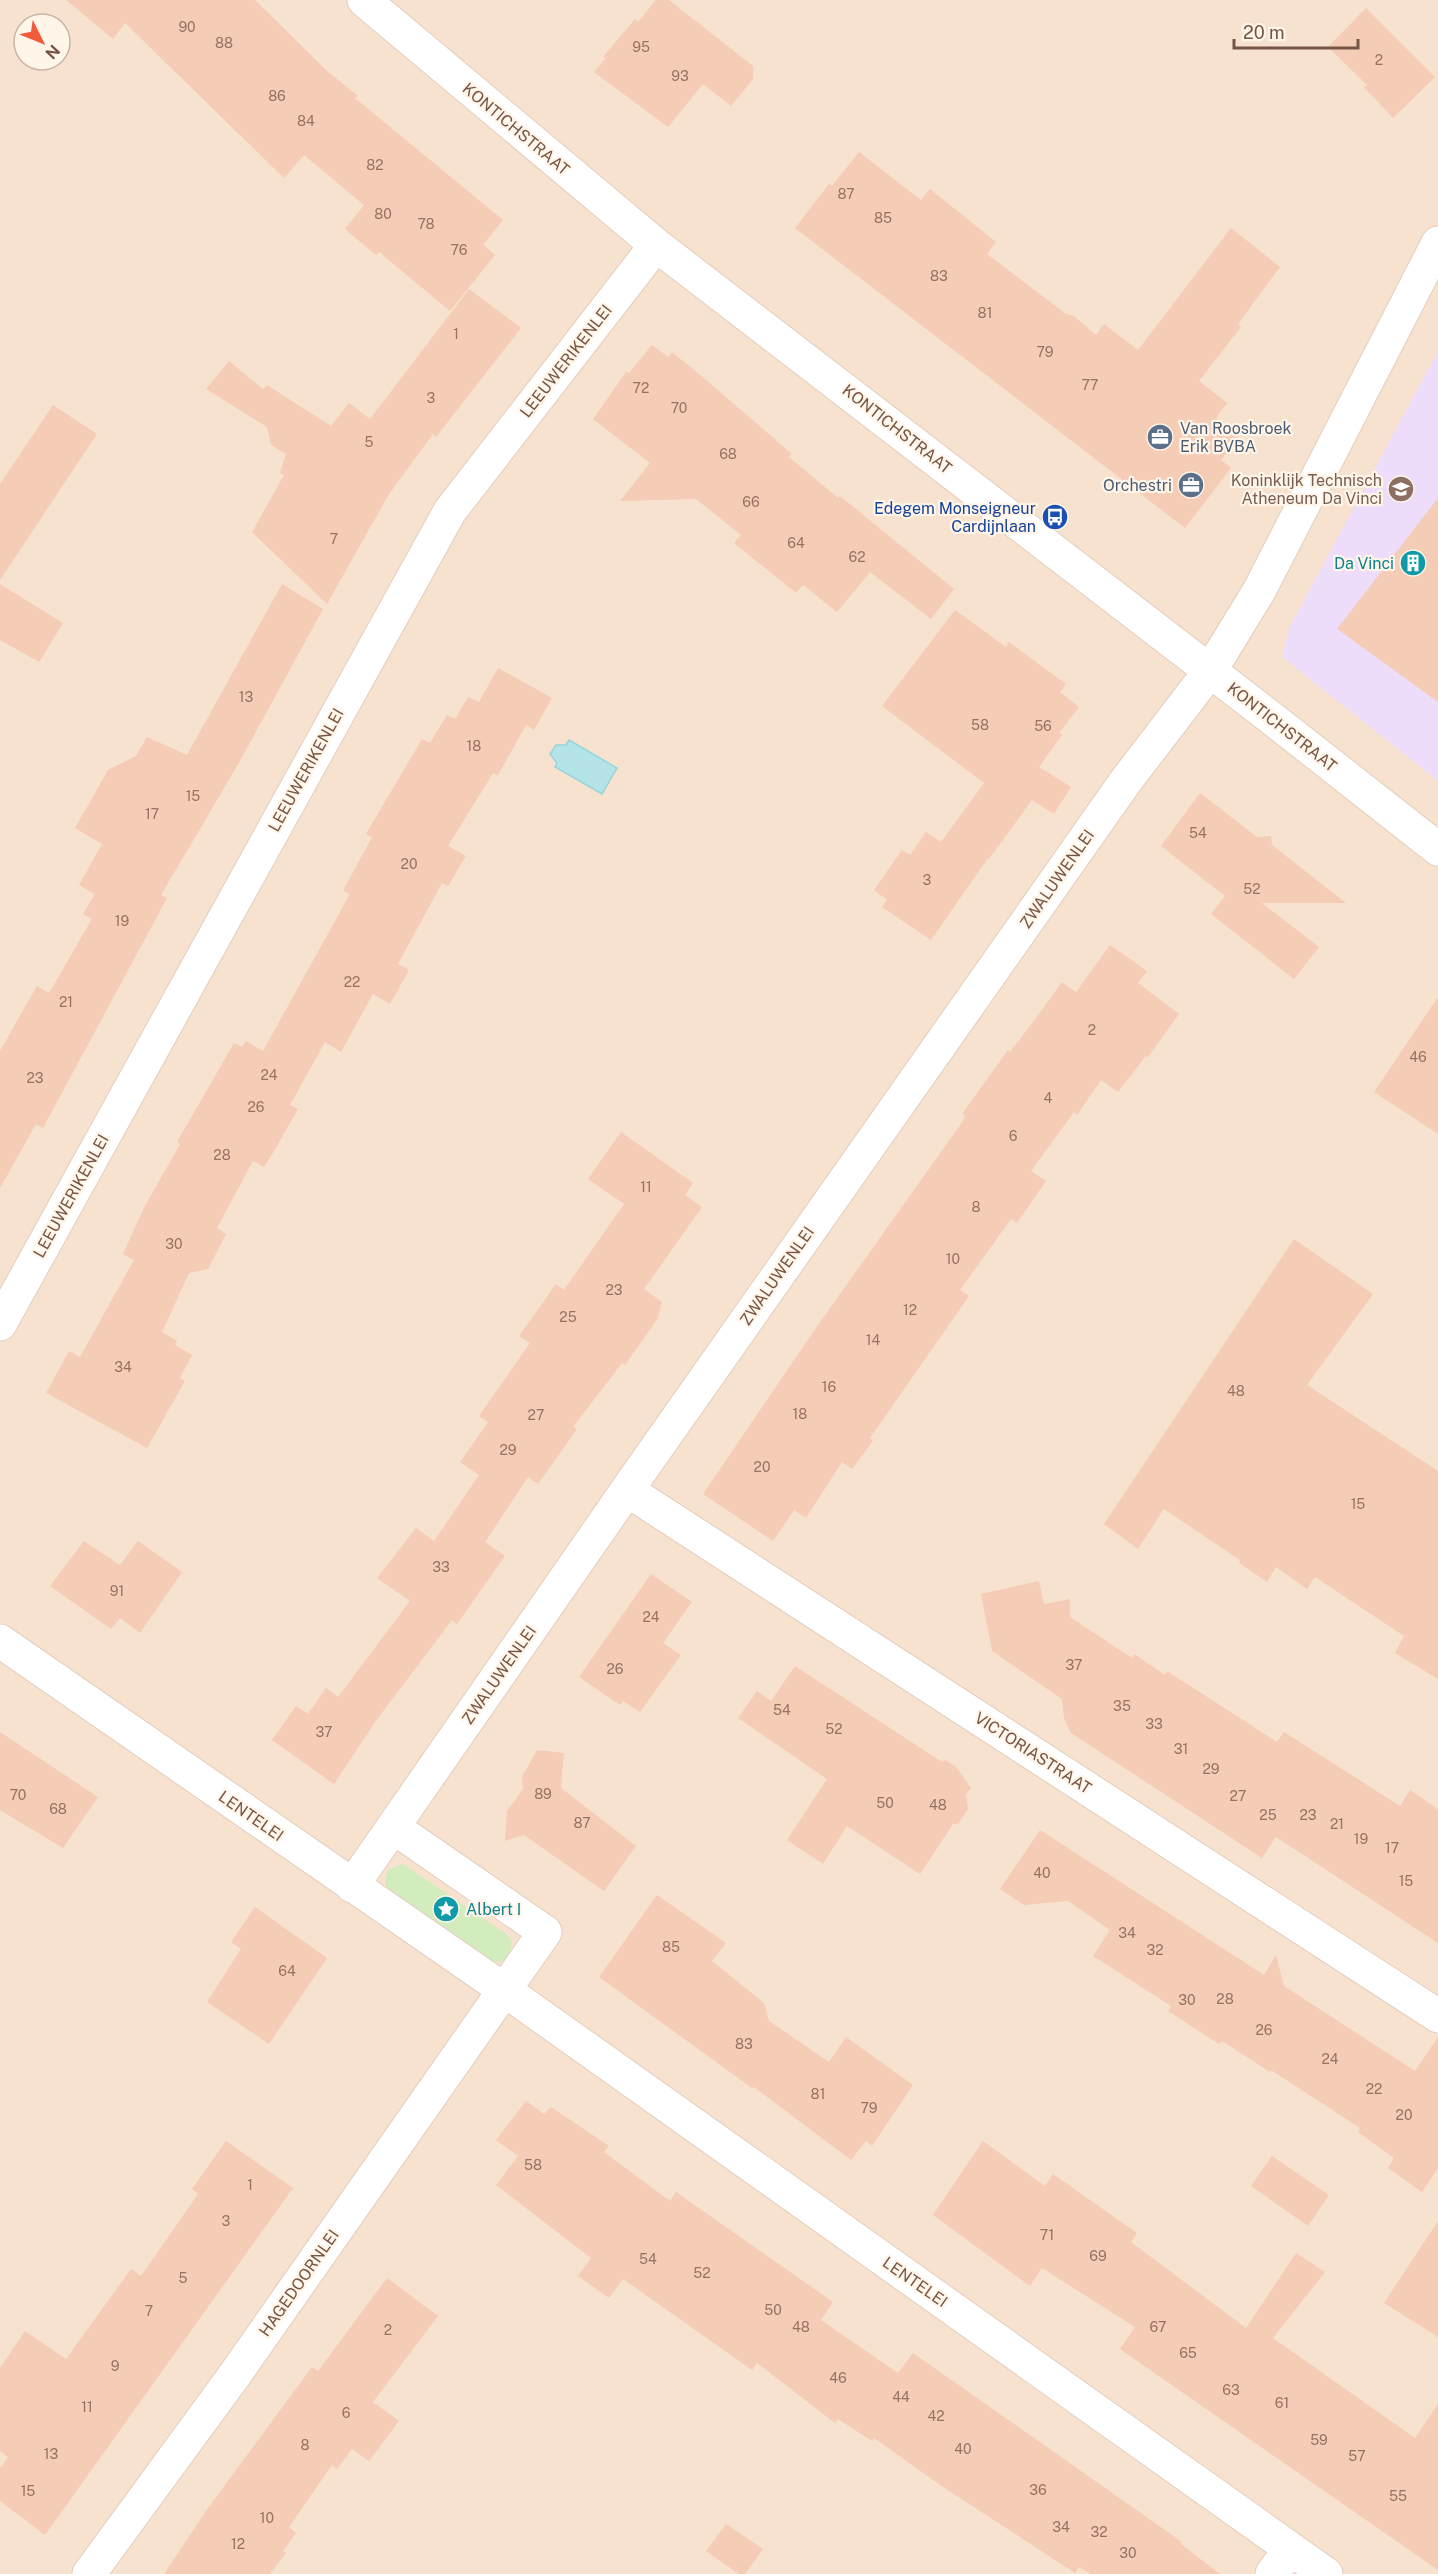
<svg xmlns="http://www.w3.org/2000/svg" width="1438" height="2574" viewBox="0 0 1438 2574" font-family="'Public Sans',sans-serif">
<rect width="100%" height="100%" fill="#fef1e0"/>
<path fill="#f6e2ce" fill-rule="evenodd" d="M0,0h1438v2574h-1438zM24,24h36v36h-36z"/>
<path fill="#eeddfa" d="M1438,351v430l-156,-124 7,-29z"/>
<path fill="#d3ecbe" d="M403,1864l103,70 5,6 -1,17c-8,6 -13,5 -22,2l-98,-67c-6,-9 -6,-14 -1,-23z"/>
<path fill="#b4e4e8" stroke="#99d4db" stroke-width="1.5" d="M569,740l48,28 -15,26 -47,-27 2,-4 -7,-9 6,-9h10z"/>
<path fill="#f5ccb6" d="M66,0h189l72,71 31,25 -3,2 148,122 -20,25 12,10 -45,56 -71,-59 -3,3 -31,-26 19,-24 -60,-50 -20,23 -159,-155 -12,16z
M656,0h13l84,66v13l-22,27 -28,-22 -35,43 -74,-55 12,-14 -3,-1 32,-38 3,3z
M1366,8l69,69 -42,41 -29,-31 3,-2 -39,-38z
M859,152l62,48 9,-11 66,53 -9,12 79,60 8,2 22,19 8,-11 34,26 93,-122 49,39 -42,57 3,3 -42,54 28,22 -11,15 23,18 -18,24 10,8 -46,60 -390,-300 34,-44 3,2z
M469,289l52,39 -85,109 -3,-3 -44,60 -62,110 -75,-72 32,-57 -4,-2 6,-19 -15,-9 -4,-18 -61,-38 23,-28 34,28 4,-4 64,41 18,-23 21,16z
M652,345l16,12 4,-5 33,27 87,75 -3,3 49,41 2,-2 114,93 -23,30 -61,-47 -33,40 -34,-27 -7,8 -62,-50 7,-8 -45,-36 -76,2 30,-38 -57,-44 33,-47 3,1z
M53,405l44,29 -97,146v-96z
M1438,498v204l-101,-73z
M0,584l63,39 -24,39 -39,-22z
M282,584l41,25 -83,152 -79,134 6,3 -124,230 -7,-4 -36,64v-137l37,-65 12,7 43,-74 -9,-5 12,-20 -16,-9 23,-41 -27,-16 33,-58 28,-14 11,-19 40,18z
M955,610l51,37 3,-5 57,42 -6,8 19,15 -20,26 3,2 -23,32 32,20 -17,27 -22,-14 -43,59 -1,-1 -57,82 -49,-33 5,-7 -13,-10 28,-40 8,5 16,-23 15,10 43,-59 -102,-77z
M498,668l54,30 -18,32 -8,-5 -28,50 -5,-2 -45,73 18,10 -18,30 -6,-3 -44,81 11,6 -19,34 -17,-10 -32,58 -16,-10 -35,63 8,4 -24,42 -10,16 -11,-6 -36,67 9,6 -18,35 -19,4 -27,59 15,9 -2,4 17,10 -12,23 5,3 -38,67 -101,-55 23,-42 11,6 54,-97 -11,-6 21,-46 36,-64 -3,-2 57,-99 8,4 4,-6 17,10 87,-157 -7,-3 29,-54 -6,-3 56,-95 8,4 17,-28 8,4 13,-22 11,5z
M1200,793l57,44 14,-1 1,9 74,58h-84l57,44 -25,32 -83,-65 14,-18 -64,-50z
M1110,945l37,26 -9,12 41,31 -31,43 -2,-1 -28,36 -17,-12 -24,35 -3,-3 -43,59 15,10 -29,42 -6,-4 -51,71 9,6 -99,142 3,3 -21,28 -10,-7 -36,56 -12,-8 -21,31 -70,-47 115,-169 145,-204 2,-6 -3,-1 46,-64 2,2 23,-30 29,-40 14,10z
M1438,997v137l-64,-42z
M621,1132l72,51 -8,12 17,12 -58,82 18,13 -4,16 -33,47 -3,-2 -49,64 4,2 -39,55 -10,-7 -43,65 20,14 -48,68 -5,-4 -77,102 -41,62 -62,-44 24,-34 12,8 18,-26 12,9 72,-96 -33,-23 39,-50 18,13 45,-66 -19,-13 28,-40 -9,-6 51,-73 -11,-7 37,-52 8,6 60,-86 -36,-25z
M1294,1239l79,55 -66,91 131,86v208l-43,-26 9,-17 -89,-59 -8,12 -31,-22 -9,15 -28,-19 1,-3 -76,-51 -26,40 -34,-25z
M84,1541l36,24 18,-24 44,31 -42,61 -20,-15 -9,11 -61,-43z
M651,1574l41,28 -29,41 18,12 -41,57 -17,-11 -3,4 -41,-28z
M1039,1581l5,23 26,-5v18l62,41 2,-4 31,21 2,-4 110,71 7,-10 116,74 10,-16 28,19v134l-162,-106 -14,21 -191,-125 -7,-15 -2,-19 -70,-48 -11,-57z
M795,1666l147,96 4,-2 11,8 14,20 -5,6 2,15 -10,15h-5l-33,50 -73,-48 -24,38 -36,-24 40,-61 -89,-61 19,-27 14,10z
M0,1732l98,65 -35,51 -63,-38z
M537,1750l27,3 -3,35 75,58 -32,45 -80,-56 -19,6 2,-30 16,-22 -1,-12z
M1040,1830l224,145 12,-20 8,31 131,85 23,-34v131l-16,24 -34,-24 6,-10 -36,-26 2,-4 -89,-58 -1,2 -48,-31 -3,3 -51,-33 3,-5 -78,-50 17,-26 -42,-29 -44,4 -24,-16z
M657,1895l69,48 -14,18 52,42 5,18 60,41 17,-25 67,48 -41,61 -6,-5 -15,19 -97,-73 -2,1 -153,-111z
M255,1907l72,51 -58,86 -62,-42 34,-53 -10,-7z
M526,2101l18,13 7,-7 58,39 -5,6 66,49 6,-9 157,110 -12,18 77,53 15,-20 269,189 -1,2 39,30h-129l-12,-7 -4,6 -135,-88 -66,-47 -2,3 -34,-22 -3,4 -78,-60 -5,7 -129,-91 -14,19 -31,-22 13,-18 -95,-73 22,-29 -22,-16z
M226,2141l67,47 -248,347 -45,-34v-33l8,-11 -8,-6v-83l25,-37 41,28 65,-90 10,7 57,-82 -6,-5z
M983,2141l62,45 8,-12 84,59 -6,9 115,86 50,-75 29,19 -52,66 142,100 23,-34v166l-318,-221 15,-22 -93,-59 -12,18 -97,-71z
M1272,2156l57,39 -21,31 -57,-40z
M1438,2221v116l-54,-34z
M387,2278l51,38 -65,86 26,19 -30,40 -17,-12 -15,20 -5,-4 -43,62 7,6 -13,18 3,2 -16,21h-106l44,-66 104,-141 6,4z
M726,2524l37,25 -18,25h-6l-33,-23z"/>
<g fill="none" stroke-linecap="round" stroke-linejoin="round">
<defs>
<path id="street" d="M364,0l292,245 614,472 168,132
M0,1324l450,-813 206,-266
M627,1490l811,526
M0,1641l503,348 823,585
M352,1886l275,-396 498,-708 85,-111 49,-80 179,-348
M89,2574l147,-201 309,-441 -152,-105
M1272,2574l18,-25"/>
</defs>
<use href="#street" stroke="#e4cebf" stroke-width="35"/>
<use href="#street" stroke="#fff" stroke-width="33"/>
</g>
<defs>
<symbol id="office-disc" viewBox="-11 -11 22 22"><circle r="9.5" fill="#5c6f8a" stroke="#fff5e8"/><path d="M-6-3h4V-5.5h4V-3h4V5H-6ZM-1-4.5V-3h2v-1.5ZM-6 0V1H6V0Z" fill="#fff"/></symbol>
<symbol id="school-disc" viewBox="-11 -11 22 22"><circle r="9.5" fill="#8d6e63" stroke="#fff5e8"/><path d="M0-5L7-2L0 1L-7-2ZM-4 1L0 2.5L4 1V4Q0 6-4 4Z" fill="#fff"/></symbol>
<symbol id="bus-disc" viewBox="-11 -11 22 22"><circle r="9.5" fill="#1a4fb4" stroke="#fff5e8"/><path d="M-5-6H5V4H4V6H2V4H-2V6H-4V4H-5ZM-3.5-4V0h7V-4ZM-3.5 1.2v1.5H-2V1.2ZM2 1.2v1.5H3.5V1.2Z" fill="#fff"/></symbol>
<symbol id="building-disc" viewBox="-11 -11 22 22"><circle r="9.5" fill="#0f9aa8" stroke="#fff5e8"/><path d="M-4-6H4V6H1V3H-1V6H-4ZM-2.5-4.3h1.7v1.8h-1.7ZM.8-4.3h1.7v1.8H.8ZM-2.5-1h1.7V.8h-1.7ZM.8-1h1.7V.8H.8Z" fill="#fff"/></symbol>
<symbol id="sight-disc" viewBox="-11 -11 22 22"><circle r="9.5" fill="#0f9aa8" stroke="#fff5e8"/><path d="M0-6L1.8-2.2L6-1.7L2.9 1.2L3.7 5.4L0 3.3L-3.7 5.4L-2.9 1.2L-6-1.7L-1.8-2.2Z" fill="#fff"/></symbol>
</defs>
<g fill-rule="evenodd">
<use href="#office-disc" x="1145" y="422" width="30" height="30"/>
<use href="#office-disc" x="1176" y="470" width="30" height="30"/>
<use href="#school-disc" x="1386" y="474" width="30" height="30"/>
<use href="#bus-disc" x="1040" y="502" width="30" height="30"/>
<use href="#building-disc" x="1398" y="548" width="30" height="30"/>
<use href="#sight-disc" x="431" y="1894" width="30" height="30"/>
</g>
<g text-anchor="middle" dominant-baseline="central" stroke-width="4.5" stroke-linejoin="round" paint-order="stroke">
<g font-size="14" fill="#967262">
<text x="187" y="27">90</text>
<text x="224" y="43">88</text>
<text x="641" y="47">95</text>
<text x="1379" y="60">2</text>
<text x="680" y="76">93</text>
<text x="277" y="96">86</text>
<text x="306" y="121">84</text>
<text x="375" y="165">82</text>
<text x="846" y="194">87</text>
<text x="383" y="214">80</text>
<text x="883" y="218">85</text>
<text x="426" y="224">78</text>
<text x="459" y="250">76</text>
<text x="939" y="276">83</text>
<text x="985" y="313">81</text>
<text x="456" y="334">1</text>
<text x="1045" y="352">79</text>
<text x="1090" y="385">77</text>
<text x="641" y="388">72</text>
<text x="431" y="398">3</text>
<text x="679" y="408">70</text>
<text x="369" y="442">5</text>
<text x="728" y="454">68</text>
<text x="751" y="502">66</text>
<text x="334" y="539">7</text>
<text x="796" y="543">64</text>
<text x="857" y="557">62</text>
<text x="246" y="697">13</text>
<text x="980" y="725">58</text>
<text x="1043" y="726">56</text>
<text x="474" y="746">18</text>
<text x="193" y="796">15</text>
<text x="152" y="814">17</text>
<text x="1198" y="833">54</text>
<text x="409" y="864">20</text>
<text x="927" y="880">3</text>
<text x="1252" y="889">52</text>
<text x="122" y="921">19</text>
<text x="352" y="982">22</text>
<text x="66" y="1002">21</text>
<text x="1092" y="1030">2</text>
<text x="1418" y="1057">46</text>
<text x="269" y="1075">24</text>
<text x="35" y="1078">23</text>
<text x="1048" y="1098">4</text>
<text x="256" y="1107">26</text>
<text x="1013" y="1136">6</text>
<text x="222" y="1155">28</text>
<text x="646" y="1187">11</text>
<text x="976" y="1207">8</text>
<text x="174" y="1244">30</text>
<text x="953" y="1259">10</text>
<text x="614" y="1290">23</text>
<text x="910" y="1310">12</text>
<text x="568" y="1317">25</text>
<text x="873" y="1340">14</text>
<text x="123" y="1367">34</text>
<text x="829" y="1387">16</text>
<text x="1236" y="1391">48</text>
<text x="800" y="1414">18</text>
<text x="536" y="1415">27</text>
<text x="508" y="1450">29</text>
<text x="762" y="1467">20</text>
<text x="1358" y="1504">15</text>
<text x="441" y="1567">33</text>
<text x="117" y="1591">91</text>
<text x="651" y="1617">24</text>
<text x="1074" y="1665">37</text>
<text x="615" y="1669">26</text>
<text x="1122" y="1706">35</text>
<text x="782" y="1710">54</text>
<text x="1154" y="1724">33</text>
<text x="834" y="1729">52</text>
<text x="324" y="1732">37</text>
<text x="1181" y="1749">31</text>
<text x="1211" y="1769">29</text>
<text x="543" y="1794">89</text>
<text x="18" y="1795">70</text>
<text x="1238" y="1796">27</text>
<text x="885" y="1803">50</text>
<text x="938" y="1805">48</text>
<text x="58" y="1809">68</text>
<text x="1268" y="1815">25</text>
<text x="1308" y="1815">23</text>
<text x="582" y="1823">87</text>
<text x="1337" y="1824">21</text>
<text x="1361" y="1839">19</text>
<text x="1392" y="1848">17</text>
<text x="1042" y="1873">40</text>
<text x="1406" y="1881">15</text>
<text x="1127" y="1933">34</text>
<text x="671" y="1947">85</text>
<text x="1155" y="1950">32</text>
<text x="287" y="1971">64</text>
<text x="1225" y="1999">28</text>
<text x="1187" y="2000">30</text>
<text x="1264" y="2030">26</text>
<text x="744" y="2044">83</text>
<text x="1330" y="2059">24</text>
<text x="1374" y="2089">22</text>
<text x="818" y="2094">81</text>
<text x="869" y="2108">79</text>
<text x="1404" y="2115">20</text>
<text x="533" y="2165">58</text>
<text x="250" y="2185">1</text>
<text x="226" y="2221">3</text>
<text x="1047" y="2235">71</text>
<text x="1098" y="2256">69</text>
<text x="648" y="2259">54</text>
<text x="702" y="2273">52</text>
<text x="183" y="2278">5</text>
<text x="773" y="2310">50</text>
<text x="149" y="2311">7</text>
<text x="801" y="2327">48</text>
<text x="1158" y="2327">67</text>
<text x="388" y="2330">2</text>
<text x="1188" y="2353">65</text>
<text x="115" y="2366">9</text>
<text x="838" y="2378">46</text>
<text x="1231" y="2390">63</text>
<text x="901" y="2397">44</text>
<text x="1282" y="2403">61</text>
<text x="87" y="2407">11</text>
<text x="346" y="2413">6</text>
<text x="936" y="2416">42</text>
<text x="1319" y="2440">59</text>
<text x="305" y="2445">8</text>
<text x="963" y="2449">40</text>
<text x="51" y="2454">13</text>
<text x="1357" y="2456">57</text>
<text x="1038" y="2490">36</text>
<text x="28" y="2491">15</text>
<text x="1398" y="2496">55</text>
<text x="267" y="2518">10</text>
<text x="1061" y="2527">34</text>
<text x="1099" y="2532">32</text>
<text x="238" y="2544">12</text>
<text x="1128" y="2553">30</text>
</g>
<g font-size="16" fill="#765446" stroke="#fff5e8">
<text transform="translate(516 129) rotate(40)">KONTICHSTRAAT</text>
<text transform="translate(566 361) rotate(-52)">LEEUWERIKENLEI</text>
<text transform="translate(897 429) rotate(38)">KONTICHSTRAAT</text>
<text transform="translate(1282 727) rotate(38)">KONTICHSTRAAT</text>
<text transform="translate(306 770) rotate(-61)">LEEUWERIKENLEI</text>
<text transform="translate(1057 879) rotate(-55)">ZWALUWENLEI</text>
<text transform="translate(71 1196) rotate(-61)">LEEUWERIKENLEI</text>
<text transform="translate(777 1276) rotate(-55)">ZWALUWENLEI</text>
<text transform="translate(499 1675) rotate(-55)">ZWALUWENLEI</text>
<text transform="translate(1033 1753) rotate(33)">VICTORIASTRAAT</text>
<text transform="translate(251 1816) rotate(35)">LENTELEI</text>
<text transform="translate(915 2282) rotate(35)">LENTELEI</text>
<text transform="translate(299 2283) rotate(-55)">HAGEDOORNLEI</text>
</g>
<g font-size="16" fill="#4e5e75" stroke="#fff5e8" text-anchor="start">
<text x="1180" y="428">Van Roosbroek<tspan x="1180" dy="18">Erik BVBA</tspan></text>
<text x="1172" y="485" text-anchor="end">Orchestri</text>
</g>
<g font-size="16" fill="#785e54" stroke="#fff5e8" text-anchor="end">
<text x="1382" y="480">Koninklijk Technisch<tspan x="1382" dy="18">Atheneum Da Vinci</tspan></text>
</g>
<g font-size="16" fill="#164399" stroke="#fff5e8" text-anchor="end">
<text x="1036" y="508">Edegem Monseigneur<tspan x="1036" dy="18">Cardijnlaan</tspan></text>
</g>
<g font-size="16" fill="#0d838f" stroke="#fff5e8" text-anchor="end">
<text x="1394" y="563">Da Vinci</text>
<text x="466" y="1909" text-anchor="start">Albert I</text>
</g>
</g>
<g transform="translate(42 42) rotate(133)"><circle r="28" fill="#fff5e8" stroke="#c8b5a7" stroke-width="1.5"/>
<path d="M0-4.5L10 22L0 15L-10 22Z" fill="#f15b3c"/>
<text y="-9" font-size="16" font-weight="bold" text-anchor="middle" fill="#765446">N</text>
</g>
<path d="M1234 39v9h124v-9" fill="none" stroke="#765446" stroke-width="3"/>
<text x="1243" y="39" font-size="18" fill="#765446" stroke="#fff5e8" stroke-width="4.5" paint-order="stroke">20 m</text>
</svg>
